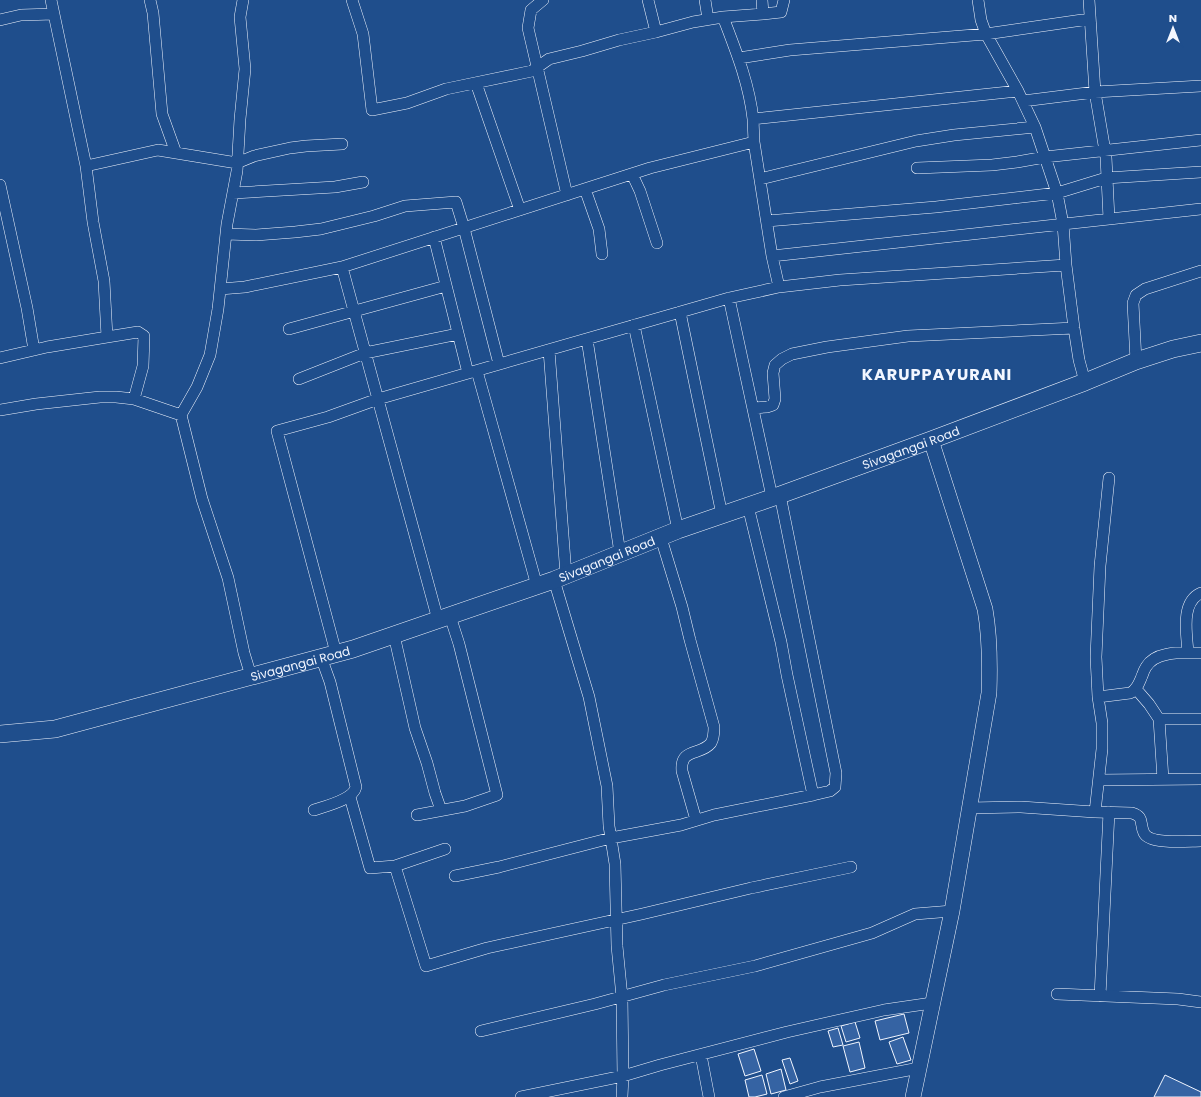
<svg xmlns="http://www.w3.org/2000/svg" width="1201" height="1097" viewBox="0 0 1201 1097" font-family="Poppins,sans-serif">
<rect width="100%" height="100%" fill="#1f4e8c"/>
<path fill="#3563a3" stroke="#f2f6ff" d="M904,1014l5,19 -29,7 -5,-19z
M855,1022l5,16 -14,4 -5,-16z
M838,1028l5,17 -10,2 -5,-16z
M903,1037l8,23 -14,4 -8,-22z
M859,1042l6,26 -15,4 -7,-26z
M754,1049l7,22 -16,5 -7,-22z
M790,1058l8,23 -8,3 -8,-24z
M781,1069l5,21 -15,4 -5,-20z
M762,1075l5,19 -12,3h-6l-4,-17z
M1165,1075l36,17v5h-47z"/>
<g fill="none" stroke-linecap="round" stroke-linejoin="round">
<defs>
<path id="street" d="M150,0l3,13 9,101 14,39
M243,0l-3,17 5,52 -5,50 -3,52 -10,53 -9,85 -8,46 -13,32 -16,28 21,84 26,79 16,75 7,23
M352,0l11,34 9,76 35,-7 39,-14 86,-18 17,-12 33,-8 37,-11 37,-8 37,-10 30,-5 40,-3 -1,-14
M543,0l-12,10 -3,18 39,167
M648,0l8,32
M705,0l3,19
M978,0l3,20 5,14 32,57 17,36 22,66 6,31 3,41 8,63 5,32 6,22
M1089,0l6,92 11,65 3,62
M763,14l18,-2 3,-12
M723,17c13,34 26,66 30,102
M0,20l21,-5 33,-1
M739,58l51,-8 196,-16 103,-15
M476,83l44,127
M1023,101l72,-9 106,-6
M754,142l18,114 7,31
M86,166l72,-16 79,13 17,-7 36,-8 16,-2 36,-2
M917,168l75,-3 25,-3 28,-5 156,-17
M632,174l8,17 17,52
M760,179l156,-38 38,-6 81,-8
M0,185l27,123 7,42
M585,189l14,40 3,25
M233,193l102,-6 28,-5
M767,221l169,-14 121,-14 49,-15 95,-6
M226,234l30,1 39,-3 26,-3 53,-13 31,-10 51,-4 8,26 35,136
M434,237l34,136
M772,256l429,-47
M220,289l25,-2 97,-20
M729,298l43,199
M680,312l42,203
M634,325l44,205
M289,329l157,-43
M107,337l31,-5 6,4 -1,30 -9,33
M587,339l33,214
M549,350l17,225
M0,358l47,-11 60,-10 -3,-56 -11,-59 -7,-56 -35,-166
M1136,361l-3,-58 3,-8 9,-6 56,-18
M477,371l60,215
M299,379l66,-26 93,-19
M753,408l14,-1 6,-2 2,-6 -2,-26 2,-8 7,-6 10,-5 35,-7 81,-11 166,-8
M0,410l36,-6 64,-7h16l18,2 47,16
M748,506l33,136 6,33 26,120
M661,538l21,69 8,33 24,87c0,5 0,11 -3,16 -10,13 -31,4 -29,28l14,49
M554,580l35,117 18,89 2,40 6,38 2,82 5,51 1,79 37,-11 127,-33 97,-22 48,-7
M438,620l-96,-353 308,-99 104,-26 -1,-23 265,-28
M394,635l21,93 12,35 8,30 6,17
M336,653l-59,-222 51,-14 50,-18 351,-101 50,-11 61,-7 226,-15
M1188,653c-1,-18 -8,-51 13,-60
M1136,689l13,15 10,15 4,60
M1098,697l32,-4c7,-3 9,-10 12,-17 1,-3 2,-6 4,-9 10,-17 38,-14 55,-14
M1159,719h42
M1099,780l102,-1
M350,797l20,71 25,-2 31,100 61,-18 155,-34 109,-26 100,-21
M969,808l52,-1 74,5 37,1c13,4 7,10 12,20 6,12 44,8 57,8
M314,810c12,-4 39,-10 42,-23l-26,-105 -9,-25
M1095,812l7,-63v-26l-4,-26 -2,-40 4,-91 9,-88
M417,815l48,-9 32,-11 -38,-151 -9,-28
M395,866l50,-17
M455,876l44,-9 112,-29 70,-13 33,-10 99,-20 17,-4 5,-4 1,-14 -56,-278
M1057,994l121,5 23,3
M1100,996l9,-184
M481,1031l114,-27 69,-19 91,-19 117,-33 43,-19 37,-3
M701,1055l8,42
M521,1097l102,-21 -1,21
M784,1097l36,-10 99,-19"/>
<path id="secondary" d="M913,1097l39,-186 37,-218c1,-28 1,-56 -4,-84l-54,-169"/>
<g id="primary">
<path id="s1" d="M0,734l55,-5 298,-80 201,-69 124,-50 102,-35 151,-55 154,-58 51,-21 37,-12 28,-6"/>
</g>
</defs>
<use href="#street" stroke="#f2f6ff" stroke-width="12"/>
<use href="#secondary" stroke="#f2f6ff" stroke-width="16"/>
<use href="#primary" stroke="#f2f6ff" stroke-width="18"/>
<use href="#street" stroke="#1f4e8c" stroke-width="11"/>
<use href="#secondary" stroke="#1f4e8c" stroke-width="15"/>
<use href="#primary" stroke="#1f4e8c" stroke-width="17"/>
</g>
<g text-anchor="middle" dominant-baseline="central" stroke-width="3" stroke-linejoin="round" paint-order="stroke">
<g font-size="12" fill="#f2f6ff" stroke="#1f4e8c">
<text stroke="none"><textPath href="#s1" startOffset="957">Sivagangai Road</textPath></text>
<text stroke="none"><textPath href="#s1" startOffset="633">Sivagangai Road</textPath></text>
<text stroke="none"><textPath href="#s1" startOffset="309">Sivagangai Road</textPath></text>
</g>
<g font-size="16" font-weight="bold" letter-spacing="1" fill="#f2f6ff" stroke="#1f4e8c">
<text x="937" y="374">KARUPPAYURANI</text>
</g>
</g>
<g transform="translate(1173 28)" stroke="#1f4e8c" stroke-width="3" paint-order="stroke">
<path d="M0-3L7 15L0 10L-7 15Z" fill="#f2f6ff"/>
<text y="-6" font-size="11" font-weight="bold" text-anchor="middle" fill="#f2f6ff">N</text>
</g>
</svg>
